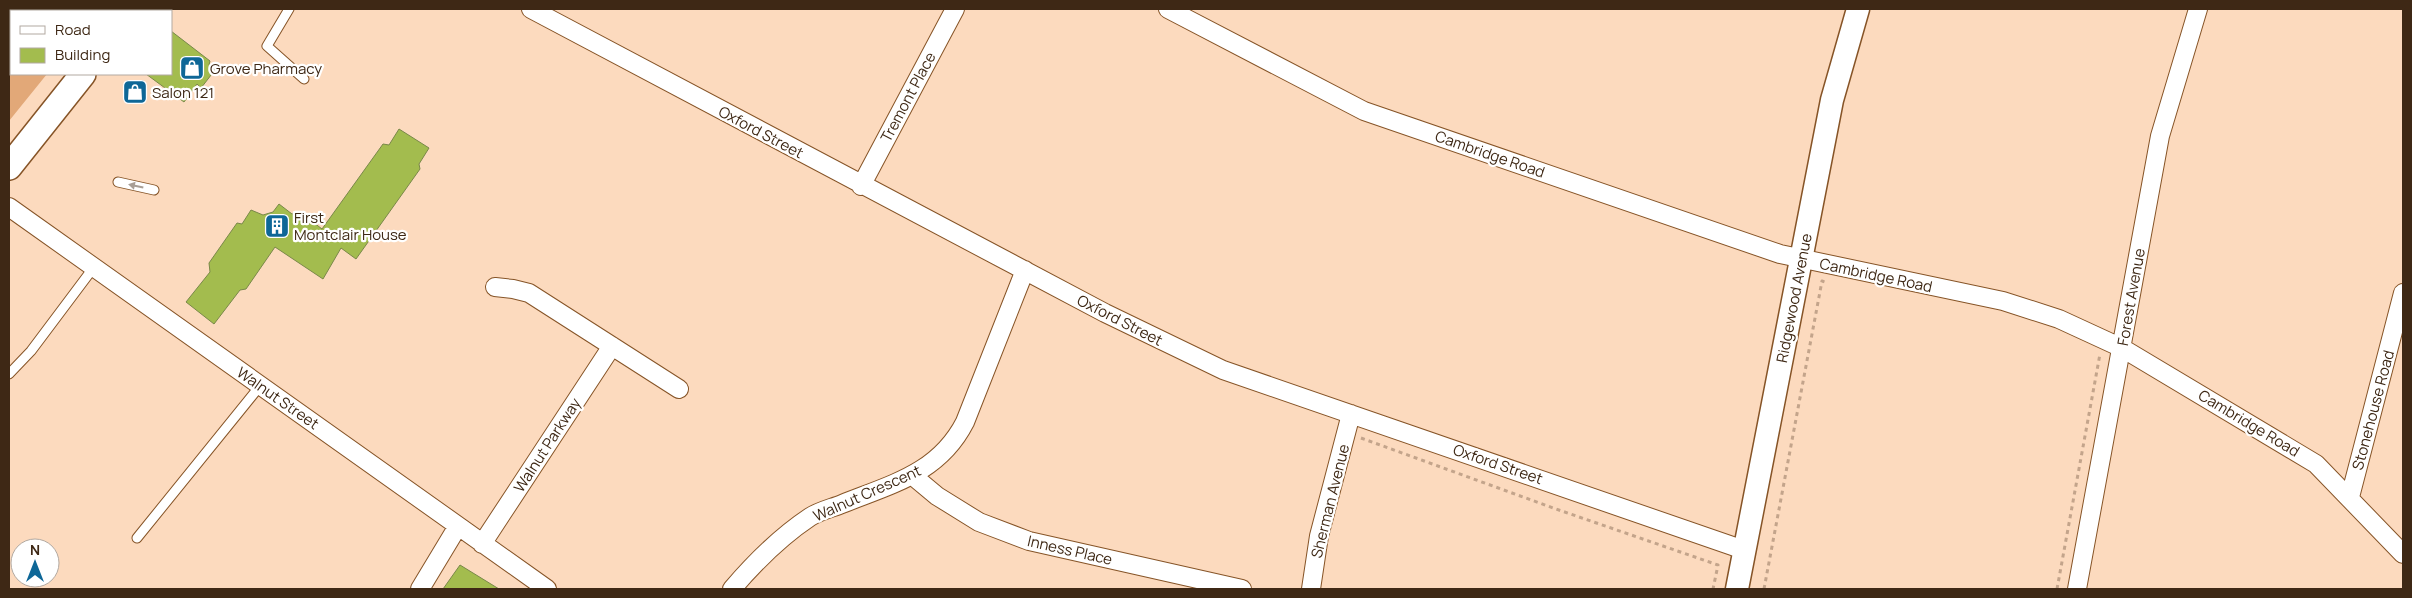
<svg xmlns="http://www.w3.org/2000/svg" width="2412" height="598" viewBox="0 0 2412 598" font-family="Manrope,sans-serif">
<rect width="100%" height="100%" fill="#fcdabe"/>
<path fill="#e2a878" d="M9,9h49l3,2h-50v63h36l-38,47z"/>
<path fill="#a3bc4e" stroke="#798849" d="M171,31l39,30 -1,4 6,5 -14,18 -4,-4 -13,18 -38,-28h25z
M399,129l30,19 -10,16 1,5 -64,90 -15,-11 -18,31 -48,-32 -29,42 -6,1 -26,34 -28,-22 24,-30 -1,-9 28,-40 5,1 9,-14 12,5 10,-3 6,-8 13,10 7,-2 9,7v5l5,-2 9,7 61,-85 6,1z
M460,565l39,24h-56z"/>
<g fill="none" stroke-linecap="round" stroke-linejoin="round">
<defs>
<path id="service" d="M289,9l-22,37 37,33
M118,182l36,8
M9,374l22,-23 63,-84
M137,538l123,-152"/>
<path id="minor" d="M531,9l574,304 118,57 521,180
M1168,9l196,102 416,143 223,47 56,18 63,29 194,116 87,90
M861,186l94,-177
M9,207l538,382
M495,287l18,2 16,4 150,96
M913,476l24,20 42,26 50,19 213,48
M2350,497l53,-204
M482,544l130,-198
M420,589l38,-63
M732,589c23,-27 48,-52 78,-72 9,-6 22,-9 32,-13 50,-20 97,-31 123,-82l60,-152
M1311,589l8,-53 32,-122
M2077,589l83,-453 38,-127"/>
<path id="tertiary" d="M1737,589l95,-489 26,-91"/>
<path id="secondary" d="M132,11l2,-2
M9,167l74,-93"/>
</defs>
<use href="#service" stroke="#865427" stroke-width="11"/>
<use href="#minor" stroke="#865427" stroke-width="20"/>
<use href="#tertiary" stroke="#865427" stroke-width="25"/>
<use href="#secondary" stroke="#865427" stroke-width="28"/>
<path stroke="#c3a48b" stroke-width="3" stroke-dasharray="4 4" stroke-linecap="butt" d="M1361,438l195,71 162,56 -5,24
M1764,589l58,-308 3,1
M2057,589l43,-235"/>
<use href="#service" stroke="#fff" stroke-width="9"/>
<use href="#minor" stroke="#fff" stroke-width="18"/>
<use href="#tertiary" stroke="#fff" stroke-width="22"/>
<use href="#secondary" stroke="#fff" stroke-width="25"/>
</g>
<defs><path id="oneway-solid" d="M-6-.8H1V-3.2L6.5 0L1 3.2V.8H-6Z" transform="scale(1.25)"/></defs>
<use fill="#a89e96" href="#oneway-solid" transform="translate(136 186) rotate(-168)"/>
<defs>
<symbol id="shop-square" viewBox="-11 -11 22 22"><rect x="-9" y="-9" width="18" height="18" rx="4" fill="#0e6797" stroke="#fff"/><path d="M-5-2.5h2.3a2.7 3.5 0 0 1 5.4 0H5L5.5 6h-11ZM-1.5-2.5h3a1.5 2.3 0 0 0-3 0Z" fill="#fff"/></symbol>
<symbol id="building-square" viewBox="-11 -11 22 22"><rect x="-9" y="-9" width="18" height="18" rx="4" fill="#0e6797" stroke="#fff"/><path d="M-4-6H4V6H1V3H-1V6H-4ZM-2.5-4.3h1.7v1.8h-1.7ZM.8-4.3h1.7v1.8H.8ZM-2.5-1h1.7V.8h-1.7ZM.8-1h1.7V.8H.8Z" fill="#fff"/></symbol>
</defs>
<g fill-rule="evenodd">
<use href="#shop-square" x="178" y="54" width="28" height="28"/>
<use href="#shop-square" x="121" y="78" width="28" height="28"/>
<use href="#building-square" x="263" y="212" width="28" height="28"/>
</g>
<g text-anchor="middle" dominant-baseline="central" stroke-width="4.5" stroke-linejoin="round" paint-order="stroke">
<g font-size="15" fill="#3e2815" stroke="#fff" text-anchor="start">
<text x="210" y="68">Grove Pharmacy</text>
<text x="152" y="92">Salon 121</text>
<text x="294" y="217">First<tspan x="294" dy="17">Montclair House</tspan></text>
</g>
<g font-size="15" fill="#3e2815" stroke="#fff">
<text transform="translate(908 97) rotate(-62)">Tremont Place</text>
<text transform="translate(761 132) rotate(28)">Oxford Street</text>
<text transform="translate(1490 154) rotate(19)">Cambridge Road</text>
<text transform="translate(1876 275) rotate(12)">Cambridge Road</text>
<text transform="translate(2131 297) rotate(-80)">Forest Avenue</text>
<text transform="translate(1794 298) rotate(-79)">Ridgewood Avenue</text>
<text transform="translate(1120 320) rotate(27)">Oxford Street</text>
<text transform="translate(278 398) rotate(35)">Walnut Street</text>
<text transform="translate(2373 410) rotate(-75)">Stonehouse Road</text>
<text transform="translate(2249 423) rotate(31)">Cambridge Road</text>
<text transform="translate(547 445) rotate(-57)">Walnut Parkway</text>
<text transform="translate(1498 464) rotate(19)">Oxford Street</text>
<text transform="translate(867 493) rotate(-24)">Walnut Crescent</text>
<text transform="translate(1330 501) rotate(-76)">Sherman Avenue</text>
<text transform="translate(1070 550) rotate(13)">Inness Place</text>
</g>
</g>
<rect width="2412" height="598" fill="none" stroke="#3e2815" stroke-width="20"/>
<rect x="10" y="10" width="162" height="65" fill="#ffffff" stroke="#b2a9a1"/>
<rect x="20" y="26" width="25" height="8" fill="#ffffff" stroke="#b2a9a1"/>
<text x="55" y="35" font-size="15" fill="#3e2815">Road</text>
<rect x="20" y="48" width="25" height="15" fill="#a3bc4e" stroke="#b2a9a1"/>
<text x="55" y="60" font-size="15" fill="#3e2815">Building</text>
<g transform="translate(35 563)"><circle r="24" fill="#ffffff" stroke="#b2a9a1"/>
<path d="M0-4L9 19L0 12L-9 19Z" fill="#0e6797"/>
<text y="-8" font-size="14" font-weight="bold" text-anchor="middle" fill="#3e2815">N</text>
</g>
</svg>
